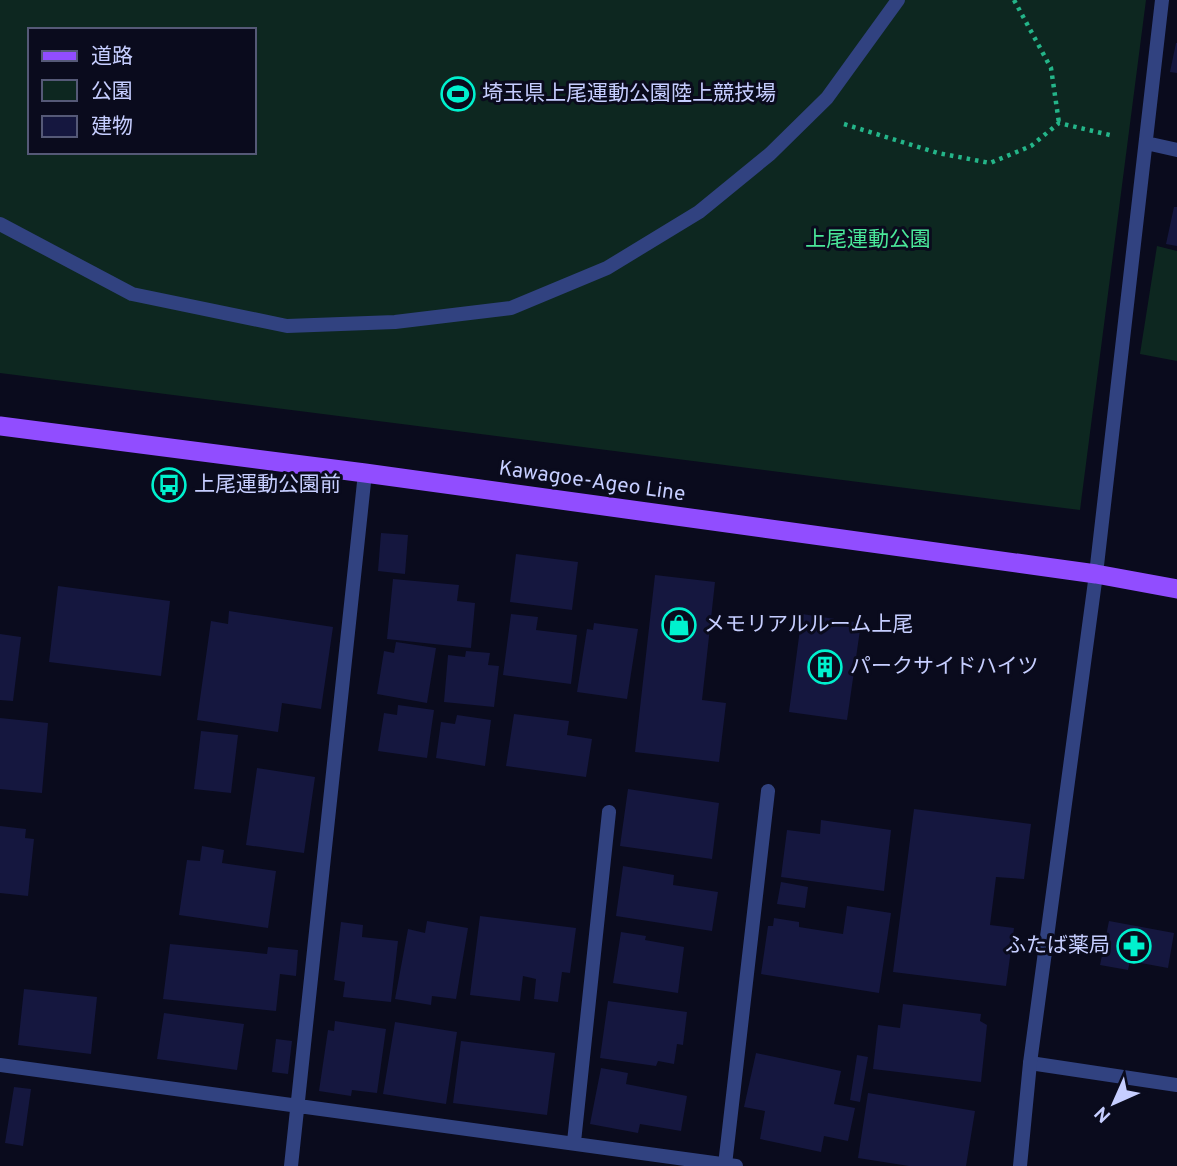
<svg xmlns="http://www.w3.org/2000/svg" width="1177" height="1166" viewBox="0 0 1177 1166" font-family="Overpass,'Noto Sans JP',sans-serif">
<rect width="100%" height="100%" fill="#0a0b1d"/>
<path fill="#0d2720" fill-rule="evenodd" d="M0,0h1146l-66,510 -1080,-137zM30,30h224v122h-224z
M1157,246l20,5v110l-37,-7z"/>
<path fill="#15173f" d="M1176,43h1v30l-7,-1z
M1174,207h3v39l-11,-2z
M381,533l27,2 -3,39 -27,-3z
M516,554l62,8 -6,48 -62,-8z
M655,575l60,7 -13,118 24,3 -7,59 -84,-10z
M393,579l66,6 -2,16 18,2 -4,45 -84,-9z
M58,586l112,15 -9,75 -112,-14z
M229,611l104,16 -12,82 -39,-6 -4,29 -81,-12 14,-99 17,3z
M511,614l27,3 -2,13 41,5 -6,49 -68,-9z
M802,614l59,9 -14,97 -58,-8z
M594,623l44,6 -11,70 -50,-7 10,-63 6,1z
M0,634l21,3 -8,64 -13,-1z
M396,642l40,6 -9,55 -50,-9 7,-43 10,2z
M466,651l24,2 -2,12 11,1 -5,41 -50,-5 4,-47 17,2z
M398,705l36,5 -7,48 -49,-7 6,-38 13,2z
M514,714l55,7 -2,14 25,4 -6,38 -80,-11z
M457,715l34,5 -6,46 -49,-8 5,-36 14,2z
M0,718l48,5 -6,70 -42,-4z
M201,731l37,4 -7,58 -37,-4z
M257,768l58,9 -11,76 -58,-8z
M628,789l91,14 -7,56 -92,-13z
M914,809l117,15 -7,55 -28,-2 -6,48 24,3 -8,58 -113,-14z
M821,820l70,10 -7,61 -103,-14 6,-47 33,4z
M0,826l26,3 -1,9 9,1 -6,57 -28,-3z
M202,846l22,4 -2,13 54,8 -8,57 -89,-13 8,-55 13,1z
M623,866l51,9 -1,10 45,7 -6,39 -96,-15z
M781,882l27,5 -3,21 -28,-4z
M847,906l44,7 -12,80 -118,-19 7,-48h5l1,-8 25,4v5l44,7z
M480,916l96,12 -6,45 -8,-1 -4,30 -24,-3 2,-20 -13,-3 -3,25 -50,-6z
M427,921l41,7 -12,71 -24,-3 -1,9 -36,-6 13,-70 17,4z
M1109,921l65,12 -6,35 -38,-7 -2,9 -28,-5z
M341,922l22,3 -1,12 36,4 -7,61 -48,-5 2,-15 -11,-2z
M621,932l25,4 -1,4 39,7 -6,46 -65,-10z
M170,944l97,10 1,-7 30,3 -2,26 -16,-2 -4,37 -113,-12z
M24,989l73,8 -6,57 -73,-9z
M608,1001l79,11 -4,33 -6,-1 -3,20 -16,-3 -2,5 -56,-8z
M903,1004l78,10 -1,7 7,4 -6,57 -108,-13 5,-44 22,3z
M164,1013l80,11 -7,46 -80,-11z
M335,1021l51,8 -9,64 -25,-3 -1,6 -32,-5 9,-61 6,1z
M395,1022l62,10 -11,72 -63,-10z
M276,1039l16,2 -4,33 -16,-2z
M461,1041l94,12 -8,62 -94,-12z
M756,1053l85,18 -7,33 21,4 -7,33 -24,-5 -3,16 -61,-13 5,-28 -21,-4z
M857,1055l11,2 -8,45 -10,-2z
M601,1068l27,5 -2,11 61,12 -6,35 -41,-7 -2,9 -48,-9z
M14,1087l17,2 -8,57 -18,-3z
M868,1093l107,18 -9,55h-57l-51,-8z"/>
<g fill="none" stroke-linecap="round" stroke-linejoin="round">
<path stroke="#24b589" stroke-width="4.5" stroke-dasharray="3.5 5" stroke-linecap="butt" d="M1014,0l37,68 8,55
M844,124l94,29 52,10 41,-17 28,-23 55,13"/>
<path stroke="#314280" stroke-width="14" d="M0,224l132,70 155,32 108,-4 116,-14 96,-40 92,-56 71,-58 57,-56 71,-98
M1030,1063l147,22
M0,1065l736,101
M574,1142l35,-330
M725,1165l43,-374
M291,1166l74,-693"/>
<path stroke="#314280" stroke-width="14" d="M1146,143l31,7
M1020,1166l10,-103 66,-489 66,-574"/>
<path stroke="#914dff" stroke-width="19" d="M0,426l365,47 731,101 81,15"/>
</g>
<defs>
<symbol id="stadium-ring" viewBox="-11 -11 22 22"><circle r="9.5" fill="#0a0b1d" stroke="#00f1ce" stroke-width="1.5"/><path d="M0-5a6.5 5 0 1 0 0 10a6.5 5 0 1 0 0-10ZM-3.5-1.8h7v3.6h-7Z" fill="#00f1ce"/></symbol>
<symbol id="bus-ring" viewBox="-11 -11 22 22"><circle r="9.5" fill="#0a0b1d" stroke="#00f1ce" stroke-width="1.5"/><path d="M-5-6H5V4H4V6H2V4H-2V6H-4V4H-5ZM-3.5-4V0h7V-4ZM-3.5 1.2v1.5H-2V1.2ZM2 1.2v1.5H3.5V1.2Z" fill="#00f1ce"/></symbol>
<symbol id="shop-ring" viewBox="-11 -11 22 22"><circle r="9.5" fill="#0a0b1d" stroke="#00f1ce" stroke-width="1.5"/><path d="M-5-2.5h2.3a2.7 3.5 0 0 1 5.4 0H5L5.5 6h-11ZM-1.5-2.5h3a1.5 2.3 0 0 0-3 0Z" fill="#00f1ce"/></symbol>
<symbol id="building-ring" viewBox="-11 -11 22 22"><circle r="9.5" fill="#0a0b1d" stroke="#00f1ce" stroke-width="1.5"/><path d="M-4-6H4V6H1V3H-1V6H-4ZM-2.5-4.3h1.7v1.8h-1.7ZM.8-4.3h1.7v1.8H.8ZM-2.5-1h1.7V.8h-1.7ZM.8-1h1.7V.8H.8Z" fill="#00f1ce"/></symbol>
<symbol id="pharmacy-ring" viewBox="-11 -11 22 22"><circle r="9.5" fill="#0a0b1d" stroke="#00f1ce" stroke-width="1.5"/><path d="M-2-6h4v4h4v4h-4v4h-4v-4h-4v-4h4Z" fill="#00f1ce"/></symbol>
</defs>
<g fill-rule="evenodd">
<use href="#stadium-ring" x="439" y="75" width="38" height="38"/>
<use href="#bus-ring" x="150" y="466" width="38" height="38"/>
<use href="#shop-ring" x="660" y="606" width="38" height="38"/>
<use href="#building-ring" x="806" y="648" width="38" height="38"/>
<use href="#pharmacy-ring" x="1115" y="927" width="38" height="38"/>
</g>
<g text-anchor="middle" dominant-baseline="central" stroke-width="6" stroke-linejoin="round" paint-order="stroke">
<g font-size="21" fill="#c6ceff" stroke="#0a0b1d" text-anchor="start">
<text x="482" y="94">埼玉県上尾運動公園陸上競技場</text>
<text x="194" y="485">上尾運動公園前</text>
<text x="704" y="625">メモリアルルーム上尾</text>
<text x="850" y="667">パークサイドハイツ</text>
<text x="1110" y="946" text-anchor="end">ふたば薬局</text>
</g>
<g font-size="21" fill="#4ae799" stroke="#0a0b1d">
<text x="868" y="240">上尾運動公園</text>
</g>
<g font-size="21" fill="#c6ceff" stroke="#0a0b1d">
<text transform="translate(592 482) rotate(8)">Kawagoe-Ageo Line</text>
</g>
</g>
<rect x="28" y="28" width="228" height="126" fill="#0a0b1d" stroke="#555977" stroke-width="2"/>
<rect x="42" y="51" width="35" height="10" fill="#914dff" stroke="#555977" stroke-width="2"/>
<text x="91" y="63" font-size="21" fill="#c6ceff">道路</text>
<rect x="42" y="80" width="35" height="21" fill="#0d2720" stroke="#555977" stroke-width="2"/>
<text x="91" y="98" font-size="21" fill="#c6ceff">公園</text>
<rect x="42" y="116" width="35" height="21" fill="#15173f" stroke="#555977" stroke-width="2"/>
<text x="91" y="133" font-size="21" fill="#c6ceff">建物</text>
<g transform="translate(1114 1103) rotate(225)" stroke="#0a0b1d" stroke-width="5" paint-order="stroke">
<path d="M0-5L12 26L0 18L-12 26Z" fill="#c6ceff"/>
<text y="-10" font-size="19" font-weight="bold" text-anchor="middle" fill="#c6ceff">N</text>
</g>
</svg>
